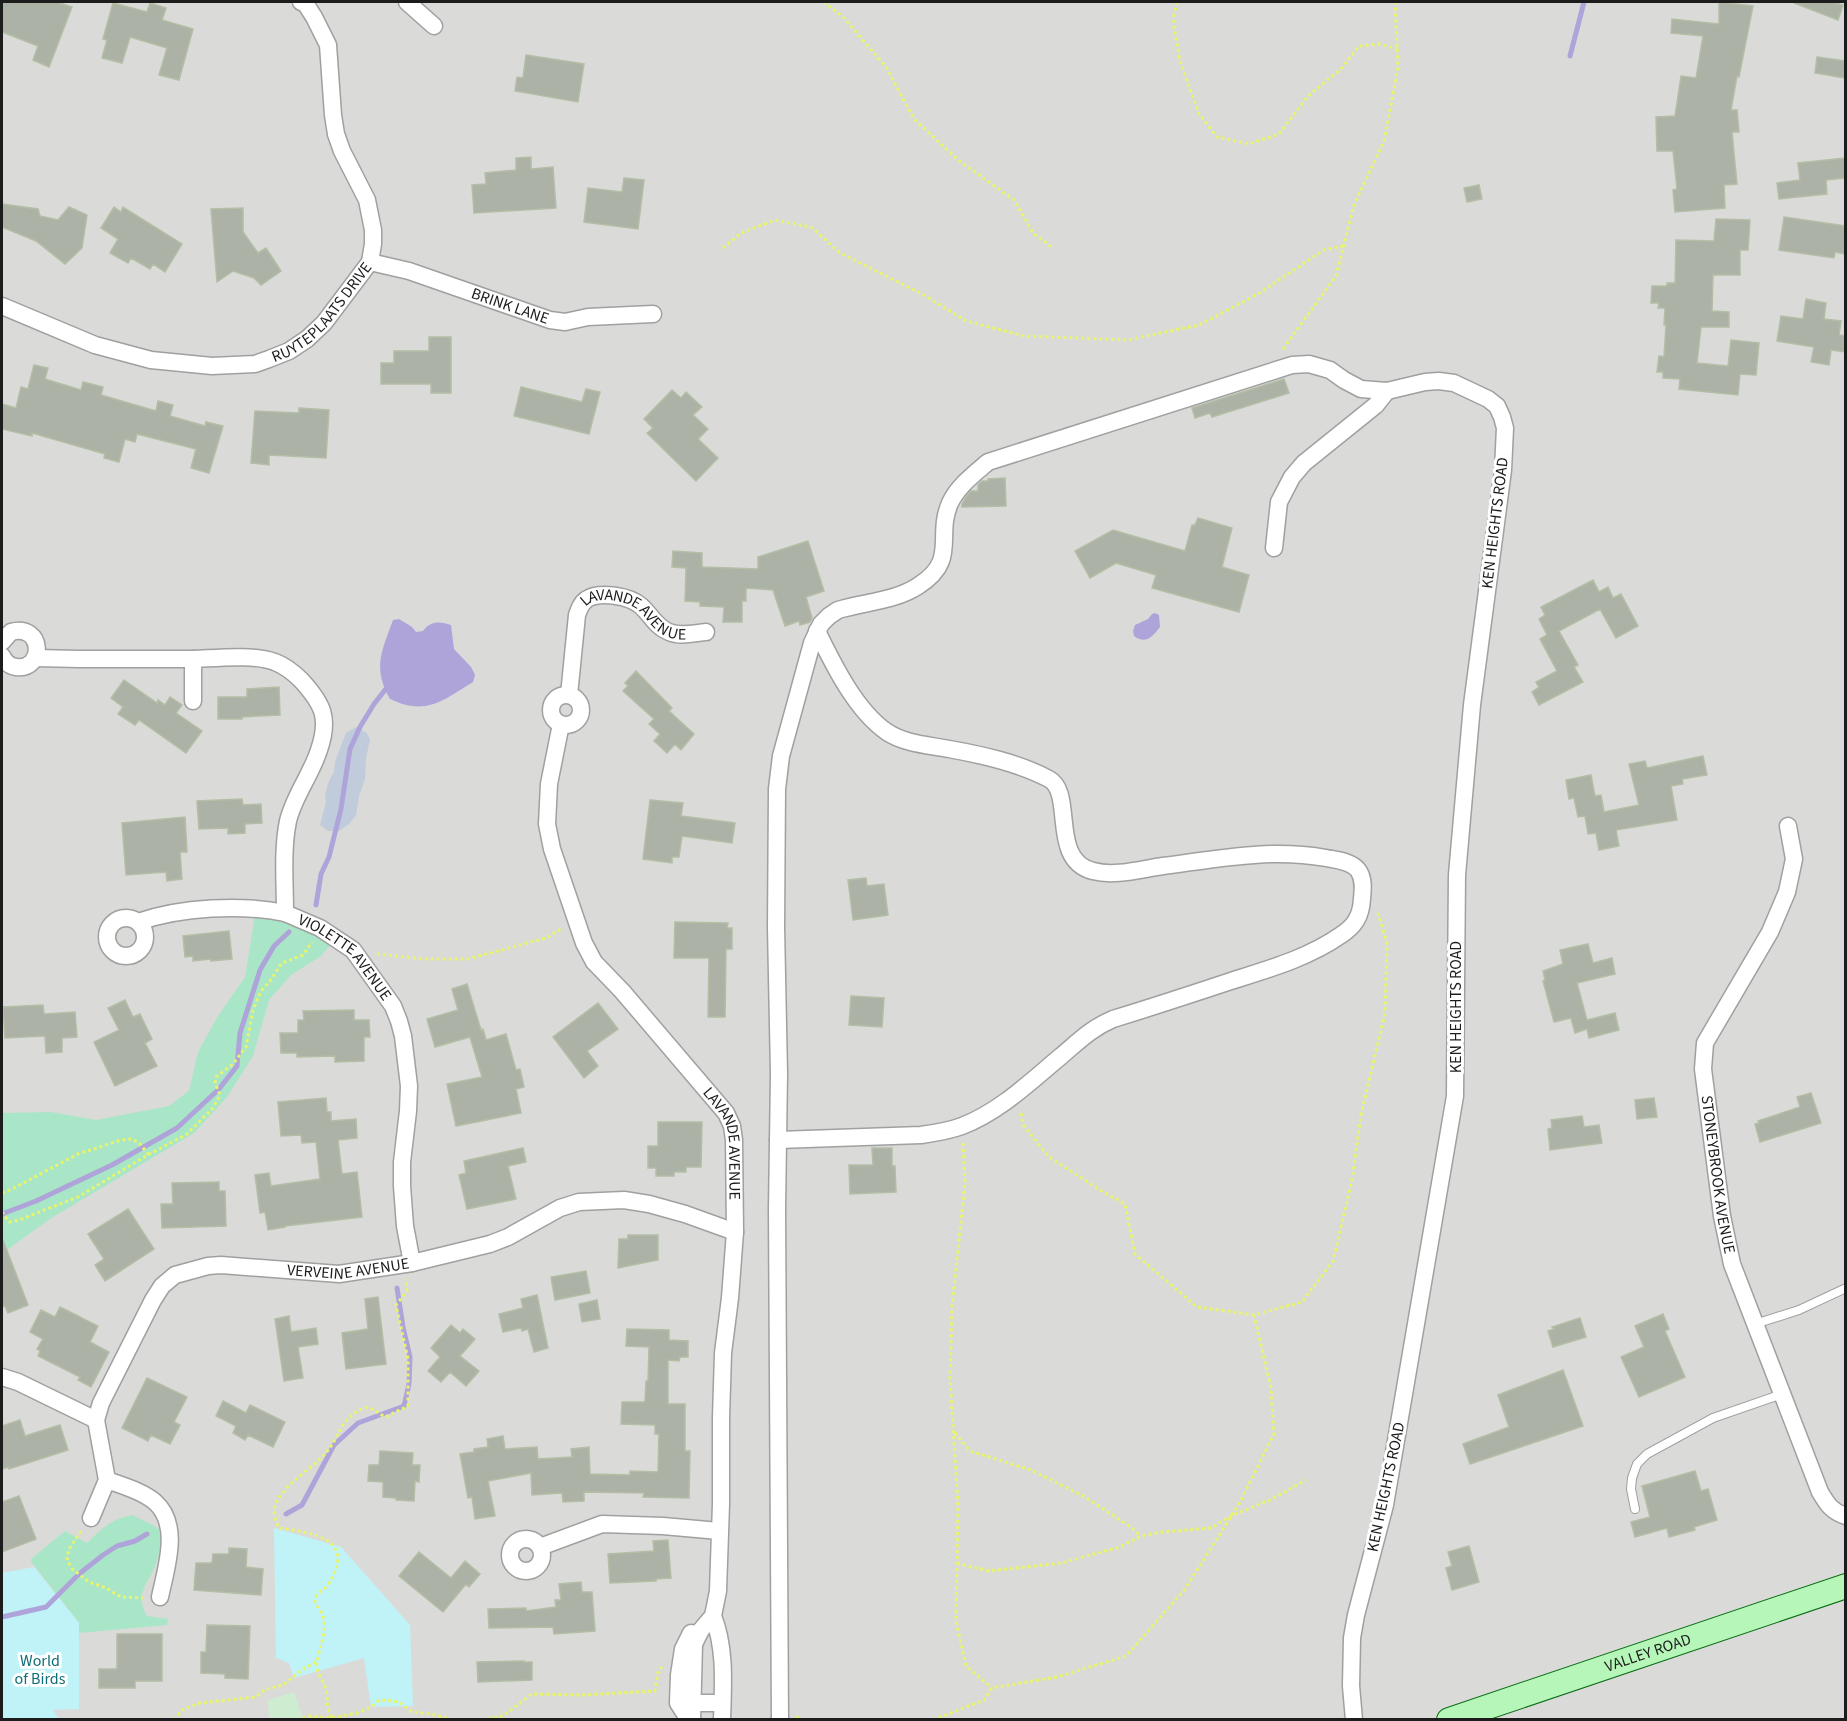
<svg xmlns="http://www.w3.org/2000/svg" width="1847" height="1721" viewBox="0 0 1847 1721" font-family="'Source Sans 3',sans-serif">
<rect width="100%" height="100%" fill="#e6ede2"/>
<path fill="#dadad9" d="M2,2h1843v1717h-1843z"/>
<path fill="#ceeccf" d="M294,1692l9,27h-34l-1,-19z"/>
<path fill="#a9e6c7" d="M256,909l80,29 -15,18 -30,19 -22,25 -16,56 -26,41 -33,36 -141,84 -45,32h-6v-136l49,-1 45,8 73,-14 20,-15 9,-39 20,-36 27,-39z
M132,1515l21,10 9,7c-1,12 -3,24 -7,34 -8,20 -21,28 -8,50l21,3 -1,6 -88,8v-10l-49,-63 35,-29 22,12c15,-15 25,-24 45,-28z"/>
<path fill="#c0ccdb" d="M356,727l11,6 3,7 -4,18 -1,21 -6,17 -3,19 -7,9 -10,7h-11l-8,-6 6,-23 -1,-8 4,-13 5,-9 1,-10 4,-11 7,-18z"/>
<path fill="#c0f3f7" d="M274,1528l67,19 69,78 3,81 -42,1 -7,-49 -70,20 -5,-15 -13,-5z
M34,1567l45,56v86l-26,1 6,9h-57v-146z"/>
<path fill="#afa4d9" d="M1155,613l4,2 1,12c-7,9 -14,18 -26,9l-1,-5 2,-6 13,-6 4,-5z
M399,619l13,8 4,5 7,-1c7,-10 17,-10 28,-6l3,24 17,18 4,8 -2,7c-31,19 -47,34 -83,17 -18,-32 -8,-48 3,-79z"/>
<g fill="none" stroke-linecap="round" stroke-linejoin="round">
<path stroke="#afa4d9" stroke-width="5" d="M1570,56l14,-54
M316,905l5,-31 8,-17 12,-48 9,-60 10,-22 14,-23 11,-14
M2,1214l34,-13 76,-36 65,-37 42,-39 18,-23 3,-33 20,-63 14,-24 15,-14
M286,1514l16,-9 32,-60 24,-22 46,-17 5,-22 1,-27 -7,-30 -6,-39
M2,1617l44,-10 33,-33 24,-19 14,-9 18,-5 12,-7"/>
</g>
<path fill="#acb2a5" stroke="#b3bea5" stroke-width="1.5" d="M2,2h55l15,5 -23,60 -16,-7 5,-14 -36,-14z
M1719,2l34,4 -14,71 -2,-1 -6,34h6l2,22h-7l5,52 -13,1 1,23 -50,4 -2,-22 4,-1 -4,-38h-16l-1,-34 19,-1 6,-40 15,2 7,-42 -32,-3 1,-14 47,5z
M1794,2h39l10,3 -5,15 -44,-17z
M113,3l34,9 3,-9 16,5 -4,12 31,9 -14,51 -20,-5 8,-27 -37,-11 -8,26 -20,-5 5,-18 -4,-1z
M526,55l58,9 -6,38 -63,-11 2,-14 6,1z
M1817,57l28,4v17l-30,-5z
M531,157v12l22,-2 3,41 -82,5 -2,-28 14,-1 -1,-11 31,-3v-12z
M1845,158v20l-19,2 1,14 -48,5 -2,-16 23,-3 -2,-17z
M624,178l20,2 -6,49 -54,-7 4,-34 34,4z
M1479,185l3,14 -15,3 -3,-14z
M2,204l36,5 2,7 18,4 11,-13 18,8 -5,33 -17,16 -29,-23 -34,-14z
M114,207l7,5 2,-5 59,37 -17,28 -12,-8 -3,5 -19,-11 -3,5 -18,-10 8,-14 -17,-11z
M243,208v24l15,21 8,-5 15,23 -20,14 -7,-7 -21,-7 -16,11 -6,-73z
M1784,217l61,9v28l-10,-2 -1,6 -55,-8z
M1716,219l34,1 -2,30h-8v25h-27l-1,36 17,1v15h-28l-4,36 31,3 3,-26 28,3 -3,32 -16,-1 -2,21 -59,-6 1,-10 -17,-1v-6h-6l2,-16 5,1 2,-32h-2l1,-17h-7l1,-5h-8l1,-17h15v-3h8l1,-43 38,1z
M1806,299l20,4 -2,16 17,2 -2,14 6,1v16l-14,-2 -2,15 -18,-3 3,-15 -37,-6 4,-25 22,3z
M429,337h22v56h-20v-9h-50v-21h13v-12h35z
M34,365l14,3 -3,11 36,11 2,-8 20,5 -2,8 55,16 2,-10 15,4 -3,11 35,10 1,-4 17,4 -14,47 -18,-5 5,-19 -59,-15 -2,8 -10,-3 -6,23 -15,-4 1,-4 -73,-21v3l-30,-7v-25l14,4 5,-21 7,2z
M1284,379l5,14 -77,24 -2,-4 -15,5 -3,-10z
M521,387l61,15 4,-13 14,3 -11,42 -75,-18z
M672,390l9,8 5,-6 16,15 -9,8 15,14 -10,10 20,19 -22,23 -49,-48 6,-5 -9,-9z
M299,408l30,2 -3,48 -57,-3v10l-18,-2 4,-52 44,2z
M1005,478l1,28 -44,1v-3l4,-7 5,-6h7v-6l4,-4h6v-2z
M1198,518l34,10 -10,39 27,8 -10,37 -87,-24 4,-13 -40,-12 -26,15 -15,-27 38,-21 72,21 7,-26h3z
M808,541l16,50 -18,6 6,21 -2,4 -10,3 -1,-4 -14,5 -12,-36 -27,-2v13h-4v21h-19l1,-15 -24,-1v-4l-15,-1 1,-33 -14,-1 1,-16 29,2v14l56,2v-12z
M1593,580l6,12 9,-5 5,11 8,-4 17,32 -22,12 -16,-29 -41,22 19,34 -4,2 9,15 -44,23 -7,-13 7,-5 -3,-5 21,-11 -17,-32 7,-4 -8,-16 6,-4 -4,-8z
M636,671l36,37 -3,3 25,23 -13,16 -6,-6 -8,9 -13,-12 6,-7 -11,-10 5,-5 -31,-28 5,-5 -3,-3z
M124,680l33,23 1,-3 7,5 5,-8 12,8 -6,8 26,18 -16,22 -47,-33 -4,5 -17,-11 5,-7 -12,-9z
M279,687l1,28 -38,2v2h-24v-22h29v-8z
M1703,756l4,19 -25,4 1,5 -12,2 6,34 -61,10 3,16 -20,4 -3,-17 -8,1 -3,-18 -7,1 -4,-19 -5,1 -3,-19 25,-5 4,21 6,-1 3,17 35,-7 -10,-41 16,-3 2,7z
M242,799l1,6 18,-1 1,19 -17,1v9l-17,1v-6l-29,1 -2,-28z
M650,800l33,3 -2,13 54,7 -3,20 -50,-7 -3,21h-7v6l-29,-4z
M185,817l2,35h-7l2,27 -15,2 -1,-9 -40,3 -4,-52z
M866,878l1,8 17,-2 4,31 -35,5 -5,-40z
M675,922l53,1 -1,5h5v21h-6l-1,68h-17l1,-59h-35z
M229,931l3,28 -21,2v-2l-18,2v-5l-8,1 -2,-21z
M1588,944l5,19 19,-5 3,16 -38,9 10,37 28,-7 4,17 -30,8 -2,-9 -12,4 -4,-15 -17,4 -11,-41 2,-1 -2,-9 20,-7 -3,-14z
M467,984l14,46 2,-1 3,11 20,-6 10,36 4,-1 4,18 -8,2 5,24 -65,13 -9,-42 35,-7 -12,-40 -35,10 -8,-28 31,-9 -6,-21z
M851,996l33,2 -2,29 -33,-2z
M125,1000l8,17 7,-3 12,25 -7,4 12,23 -42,20 -21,-44 25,-12 -11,-22z
M598,1003l20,26 -31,22 11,15 -14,12 -31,-41z
M43,1005l1,9 31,-2 2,25 -15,1v14l-16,1 -1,-17 -40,2 -2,-31z
M354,1010v10h15l1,17h-6v24l-29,1v-6l-38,1v-4h-16l-1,-20h18v-13h6l-1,-9z
M1811,1093l10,30 -61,19 -5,-18 4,-1 -1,-2 42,-14 -3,-10z
M326,1098l1,14h4v9l25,-2 1,19 -19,2 4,34 15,-2 5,45 -77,9v1l-17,3 -3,-18 -5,1 -5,-38 14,-2 2,13 49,-7 -4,-37 -14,1 -1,-8 -20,1 -3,-34z
M1654,1098l3,19 -20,2 -2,-19z
M1582,1116l2,11 15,-2 3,18 -52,7 -2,-21 4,-1 -1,-8z
M658,1122h44l-1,45h-15v5h-12v4h-18v-8h-8v-22h10z
M523,1148l3,14 -18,4 8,33 -49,10 -8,-34 7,-2 -2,-12z
M872,1148h20v18h3l1,26 -46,2 -1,-29h24z
M219,1182v9h6l1,35 -64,2 -1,-24h12l-1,-21z
M128,1209l26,40 -49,32 -10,-16 9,-6 -16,-25z
M628,1235h30v25l-40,8 1,-29h9z
M3,1240l25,65 -20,8 -3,-7 -3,1z
M586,1271l4,22 -35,7 -4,-23z
M537,1295l11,53 -14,4 -6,-23 -6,2 -1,-3 -18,4 -4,-18 24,-6 -2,-9z
M378,1297l8,67 -40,5 -4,-36 26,-4 -3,-30z
M597,1300l3,19 -18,3 -3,-18z
M60,1307l38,19 -8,16 19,10 -18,35 -13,-7 2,-3 -42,-21 2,-5 -3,-2 6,-10 -13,-7 11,-22 14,7z
M1663,1314l6,15 -4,2 20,46 -46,20 -18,-40 23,-10 -9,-21z
M289,1316l2,16 25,-4 2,16 -20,3 5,31 -19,3 -9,-62z
M1580,1318l6,19 -33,10 -5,-16 6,-2 -2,-2z
M451,1325l9,8 3,-4 12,10 -15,17 19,15 -13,15 -16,-14 -9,10 -13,-11 12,-14 -9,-9z
M627,1329l42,1v10l19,1v16h-8l-1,4 -11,-1v44h17v47h5l-1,47 -46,-1 1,-4 -60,-1v9l-21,1 -1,-9 -30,2 -1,-22 -43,8 7,35 -20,3 -3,-22 -4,1 -8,-44 14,-2v-3l14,-2 -1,-8 16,-3 2,13 32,-2 1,12 34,-2 -1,-8 18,-2 1,27 40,1v-4l28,1 1,-38h-4v-9l-34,-1 1,-22h23l1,-21h2l1,-34 -23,-1z
M1563,1370l20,56 -113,38 -7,-20 46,-17 -11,-32z
M147,1378l40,19 -13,25 6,3 -10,19 -19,-9 -3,6 -26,-13z
M223,1401l23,12 4,-8 35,17 -12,25 -25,-12 -3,5 -12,-7 3,-7 -20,-10z
M20,1420l5,16 35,-11 8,25 -59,19v-2l-7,2v-43z
M380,1451l33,2 -1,12h8l-1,17 -4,-1 -1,20 -18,-1v-2l-13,-1v-15l-15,-1 1,-16h10z
M1695,1471l6,20 7,-2 9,31 -23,7 1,3 -26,7 -2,-9 -32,9 -4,-15 19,-5 -8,-31z
M19,1496l17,43 -34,13v-50z
M668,1540l3,38 -15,1v2l-46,2 -2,-29 46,-3 -1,-10z
M1469,1546l10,36 -27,8 -6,-22 6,-2 -4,-14z
M229,1548l18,1 -1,18 17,2 -2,26 -67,-5 2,-27h16l1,-9h16z
M419,1552l32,26 14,-17 15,13 -11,13 -3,-3 -23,28 -44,-36z
M581,1582l1,10h10l3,39 -41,3 -1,-7 -64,1 -1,-19 38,-1v3l30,-4 -1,-7h6l-2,-16z
M207,1625l43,1 -2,53 -23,-1v-4l-24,-1v-21h5z
M117,1634h45v47h-27v7h-36v-19h18z
M524,1661v1h8v18l-54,2 -1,-20z"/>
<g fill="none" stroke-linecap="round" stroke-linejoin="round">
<defs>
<path id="lane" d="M1755,1324l44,-14 47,-22
M1635,1509l-4,-20 1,-11 5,-14 10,-10 66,-36 69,-24"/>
<g id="street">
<path d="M407,2l27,24"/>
<path id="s1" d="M370,262l39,9 141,49 15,2 23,-5 65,-3"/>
<path id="s2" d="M2,306l93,39 56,15 61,6 43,-2 14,-5 20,-8 18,-12 17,-16 46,-61 3,-18v-14l-6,-30 -25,-49 -6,-17 -3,-19 -5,-70 -14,-28 -9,-14 -4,-1"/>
<path d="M1274,548l5,-46 13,-25 12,-14 72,-58 11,-14"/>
<path d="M2,642l9,-10c33,-9 34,39 5,35 -7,-1 -11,-5 -14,-11"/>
<path d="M35,658l45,1h113"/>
<circle cx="566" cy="710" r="15"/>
<path id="s3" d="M569,695l8,-80c2,-6 4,-12 10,-16 13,-8 43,-3 54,7 10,9 15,21 28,26 12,5 25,1 37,0"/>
<path id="s4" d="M193,701v-42c25,-1 59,-5 82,3 10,4 19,11 26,18 22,24 29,38 18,70 -8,25 -25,46 -31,71 -6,29 -3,62 -3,92l35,15 33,22 40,56 6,15 4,15 6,50 -1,25 -6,51v24l3,40 7,37"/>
<path id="s5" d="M561,724l-12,60 -2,40 5,25 32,94 10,19 28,29 104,122 6,13 2,14 1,92 -5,66 -7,55 -2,65v86l-3,87 -5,25 -12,14 -7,14 -2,76"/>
<path id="s6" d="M1788,826l6,33 -7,33 -17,40 -65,111 -2,26 19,147 10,48 88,228c7,12 12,20 26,24"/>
<circle cx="126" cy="937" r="19"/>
<path d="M138,922c43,-15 103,-18 147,-9"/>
<path d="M778,1140l143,-5c14,-2 28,-4 41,-9 37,-14 68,-44 98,-69 19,-16 30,-28 53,-38 39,-12 79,-25 118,-38 38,-12 77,-23 110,-46 14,-9 20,-19 21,-36 1,-10 2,-21 -4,-29 -7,-9 -22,-10 -32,-12 -56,-10 -109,1 -163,8 -22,3 -48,11 -70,5 -44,-11 -18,-78 -44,-92 -30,-16 -66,-24 -100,-30 -20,-4 -44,-5 -62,-17 -31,-21 -54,-68 -70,-101"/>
<path d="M2,1377l16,5 78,38"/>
<path d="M107,1480c16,6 35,11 48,22 26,23 11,66 5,95"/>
<path id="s7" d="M91,1518l16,-38 -11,-60 5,-17 52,-103 9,-14 13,-11 33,-9 13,-1 118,9 73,-11 78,-19 18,-7 52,-29 19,-6 45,-2 25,4 36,10 50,18"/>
<circle cx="526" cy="1555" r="16"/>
<path d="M540,1547l62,-23 61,2 56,5"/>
<path d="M713,1616c13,33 10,69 9,104"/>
<path d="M692,1703h30"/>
<path d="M689,1720l-11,-17 1,-28 4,-26 8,-16"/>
<path d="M780,1720l-3,-511 2,-135 -3,-147 1,-138 4,-33 31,-113 9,-19 8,-8 9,-6c27,-8 57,-9 80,-24 41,-26 17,-49 32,-83 8,-17 24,-29 38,-41l304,-97 17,-1 21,6 14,10 17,9 26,2 38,-9 14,-1 15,2 34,16 9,7 5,11 3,11 -2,42 -31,235 -15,170 -2,221 -70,409 -29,110 -4,23 -1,48 3,34"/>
</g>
<g id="secondary">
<path id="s8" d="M1449,1720l397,-134"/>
</g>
</defs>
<use href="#lane" stroke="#a0a0a0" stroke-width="10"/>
<use href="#street" stroke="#a0a0a0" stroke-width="19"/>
<use href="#secondary" stroke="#096d13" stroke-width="26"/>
<path stroke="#e7f46c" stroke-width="3" stroke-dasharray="3 3" stroke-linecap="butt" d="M824,2l19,15 43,50 28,52 44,41 56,40 19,33 20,15
M1177,2l-3,13v12l6,34 19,53 18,23 32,7 30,-10 29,-38 33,-27 18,-23 20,-2 18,5
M723,248l18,-15 34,-13 36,7 29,26 84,42 42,26 58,15 104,4 71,-15 59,-31 66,-44 20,-4
M1283,349l53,-73 18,-71 30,-64 14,-73 -3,-66
M377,954l48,5h43l78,-21 15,-9
M1021,1113l3,13 25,31 56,36 20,11 10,50 62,53 57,8 48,-13 31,-41 19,-81 9,-65 24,-102 2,-70 -9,-30
M963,1143l2,41 -13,122 -2,72 8,127 -2,116 10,45 26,22
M2,1193l12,-5 64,-34 43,-14 11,-1 7,4 10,12
M2,1212l7,10 10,-2 59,-23 68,-41 41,-22 26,-26 7,-13 -5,-12 1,-6 17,-13 13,-17 7,-37 8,-19 9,-10 12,-18 21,-8 9,-13
M955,1433l15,18 61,19 54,27 43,28 13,11
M81,1531l-12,18 -2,9 4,10 18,14 17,6 15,9 22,1
M957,1563l32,8 72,-8 59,-16 21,-11 22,-4 48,-4 20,-12 39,-16 36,-20
M332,1717c-6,-9 -4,-17 -6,-27 -2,-10 -11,-17 -9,-27 3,-21 16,-42 -2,-59 -1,-13 9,-12 14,-21 28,-45 -17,-50 -50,-55 -4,-7 -6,-15 -4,-22 8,-23 40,-38 54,-57 7,-9 10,-20 17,-28 6,-7 14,-13 23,-14l16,10 23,-11v-47l-12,-54 11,-14 -1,-12
M796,1717l9,3
M174,1720l8,-10 18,-7 56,-6 8,-7 19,-5 19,-15 15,-9
M297,1720l12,-4 24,2 24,-5 14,-6 7,-6 8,-1 13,2 13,10 20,2 22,6
M482,1720l21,-4 29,-22 50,1 73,-4 3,-19 4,-5
M933,1720l51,-20 8,-12 65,-11 69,-21 59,-67 54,-85 35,-70 -3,-46 -17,-73"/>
<use href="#lane" stroke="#fff" stroke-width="8"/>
<use href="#street" stroke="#fff" stroke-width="16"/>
<use href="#secondary" stroke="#b7f6b9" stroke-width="24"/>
</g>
<g text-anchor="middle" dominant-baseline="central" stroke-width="6" stroke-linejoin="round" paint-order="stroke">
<g font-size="16" fill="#1c1c1c" stroke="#fff">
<text stroke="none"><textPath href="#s1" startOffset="147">BRINK LANE</textPath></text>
<text stroke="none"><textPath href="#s2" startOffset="350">RUYTEPLAATS DRIVE</textPath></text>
<text transform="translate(1495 523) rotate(-83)">KEN HEIGHTS ROAD</text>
<text stroke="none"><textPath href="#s3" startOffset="153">LAVANDE AVENUE</textPath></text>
<text stroke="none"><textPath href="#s4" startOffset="480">VIOLETTE AVENUE</textPath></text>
<text transform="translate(1456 1007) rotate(-90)">KEN HEIGHTS ROAD</text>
<text stroke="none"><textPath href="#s5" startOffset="477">LAVANDE AVENUE</textPath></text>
<text stroke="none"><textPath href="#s6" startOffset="372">STONEYBROOK AVENUE</textPath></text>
<text stroke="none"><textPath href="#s7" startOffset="444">VERVEINE AVENUE</textPath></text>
<text transform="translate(1386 1487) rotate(-78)">KEN HEIGHTS ROAD</text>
<text stroke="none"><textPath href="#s8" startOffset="210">VALLEY ROAD</textPath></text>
</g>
<g font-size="16" fill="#0f6e75" stroke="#fff">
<text x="40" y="1661">World<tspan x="40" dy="18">of Birds</tspan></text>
</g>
</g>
<rect width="1847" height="1721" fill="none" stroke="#1c1c1c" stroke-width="6"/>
</svg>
